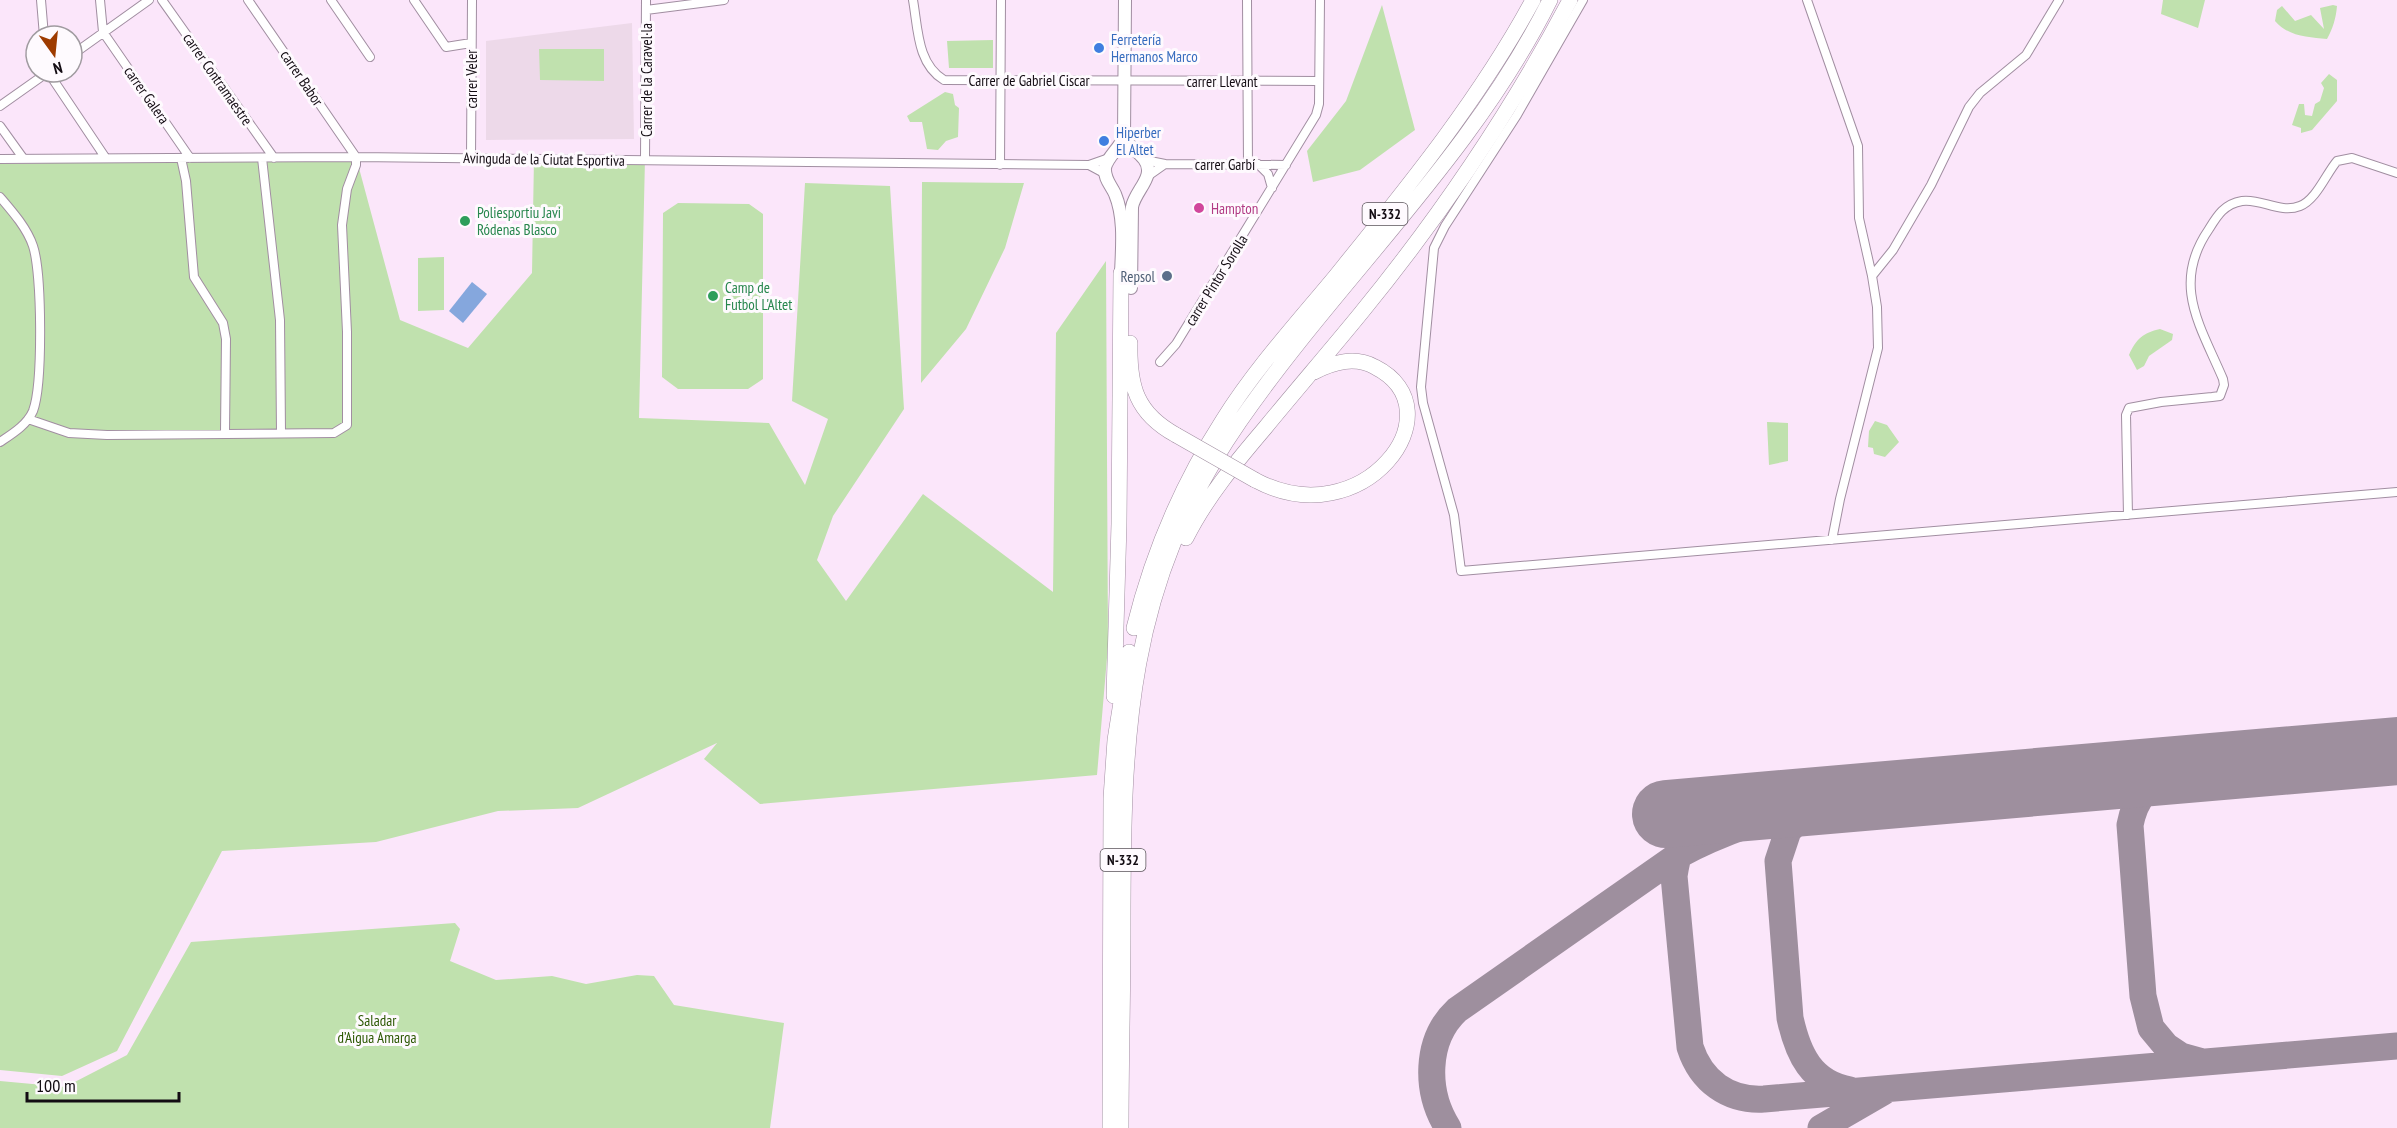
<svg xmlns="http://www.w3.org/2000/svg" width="2397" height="1128" viewBox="0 0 2397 1128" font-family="'PT Sans Narrow',sans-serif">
<rect width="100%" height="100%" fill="#fbe6fa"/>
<path fill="#edd9e9" d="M632,23l2,116 -148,1v-99z"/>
<path fill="#c0e1ae" d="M2163,0h42l-7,28 -37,-14z
M1382,5l33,125 -55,40 -47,12 -6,-31 39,-50z
M2333,5l4,1c-1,12 -4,22 -10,33 -19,-2 -38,-2 -52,-18l2,-11 5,-4 13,15 16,-6 13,14 -4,-21z
M993,40v28h-44l-2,-27z
M539,49h65v32l-64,-1z
M2329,74l8,6v21l-25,29 -11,3v-5l-9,-3 7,-21h5l1,11 7,1 3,-12 5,-3 4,-13 -3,-5z
M945,92l8,2 2,11 4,3 -1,29 -12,4 -8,9 -11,-1 -5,-27h-12l-3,-6z
M356,157l44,163 68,28 64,-75 2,-115 111,1 -6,259 130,5 36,62 23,-66 -36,-18 13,-218 85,3 14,223 -71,107 -16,44 29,41 77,-107 130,98 3,-259 50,-72 2,385 -11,129 -337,29 -56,-45 13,-16 -139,65 -80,3 -122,31 -154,9 -105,200 -55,25 -62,-6v-906z
M922,182l102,1 -19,65 -39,81 -45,54z
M678,203l71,1 14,10v165l-15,10h-70l-16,-12 1,-164z
M444,257v53l-26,1v-53z
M2160,329l13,5 -1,6 -23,16 -5,10 -7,4 -8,-15c7,-16 14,-22 31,-26z
M1875,421l12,4 12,17 -14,15 -11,-3 -1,-6 -5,-1 1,-16z
M1767,422l21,1v38l-19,4z
M455,923l5,6 -10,32 46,19 56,-4 34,8 51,-9 17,1 20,29 110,18 -14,105h-770v-47l65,6 62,-32 64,-113z"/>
<path fill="#85a7dd" d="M472,282l15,12 -24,29 -14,-12z"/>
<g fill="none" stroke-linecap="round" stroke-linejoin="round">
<path stroke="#9e8f9e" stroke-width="27" d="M2174,770c-25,12 -39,28 -44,55l13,171 8,32 15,18 15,10 18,5
M1815,807l-15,11 -12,13 -10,30 12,157c8,36 21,65 60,72
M1732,808c-41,10 -52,28 -58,68l16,171c11,34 38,54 74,52l633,-53
M1448,1128c-23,-36 -23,-88 9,-118l220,-154c47,-26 99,-41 151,-56
M1821,1128l62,-36"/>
<path stroke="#9e8f9e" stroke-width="68" d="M1666,814l731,-63"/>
<defs>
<path id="street" d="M41,0l3,36
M100,0l3,32 87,126
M162,0l112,158
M331,0l39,57
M414,0l32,47 25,-4
M913,0c5,28 4,64 31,80l375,1
M1247,0l1,164
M1583,0l-66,115 -72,111 -11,22 -13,139 2,16 31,112 7,56 936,-79
M1807,0l51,146 1,72 13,58
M646,10l78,-10
M72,55l77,-55
M48,72l57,85
M0,106l48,-34
M0,126l23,32
M181,158l5,23 8,96 29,46 3,16 -1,93
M262,158l18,162 1,113
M471,158l1,-158
M0,159l356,-2 733,8
M645,159l1,-159
M1145,160l20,4 -17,12
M1165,164l121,1
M1258,164l10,10 4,14
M1000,165l1,-165
M1106,177l-4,-5 -13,-7 20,-7
M0,197c12,14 27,31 33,49 9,27 10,138 0,165 -6,14 -21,23 -33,31
M1160,362l16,-18 140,-229 3,-11 1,-104
M28,419l41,14 38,2 227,-2 13,-8v-93l-5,-107 5,-36 9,-24v-8l-108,-157
M2128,515l-2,-100 3,-7 32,-6 51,-5 8,-1 4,-11 -1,-6c-23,-54 -52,-95 -14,-150 8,-13 15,-25 33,-28 19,-3 38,13 58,5 16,-6 26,-32 37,-45l15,-3 45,15
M1832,540l8,-41 38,-151 -1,-41 -5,-31 21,-26 38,-65 38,-78 11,-14 46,-38 33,-55"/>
<path id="secondary" d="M1124,137c5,10 13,13 20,22 13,17 -9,31 -12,48l-1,81
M1121,273c1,-26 4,-55 -6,-79 -4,-9 -11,-15 -10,-26 2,-11 15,-20 19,-31l1,-137"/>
<path id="highway" d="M1130,343c-1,43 6,70 46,92
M1255,480c108,58 205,-70 120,-113 -20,-11 -41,-5 -61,5
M1186,538c20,-40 50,-76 79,-110 32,-39 65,-77 96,-115 80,-98 150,-201 209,-313
M1134,628c18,-73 48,-144 89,-208 32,-51 73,-96 112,-143 71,-88 144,-177 198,-277
M1114,696l5,-172 2,-251
M1110,1128l1,-330 4,-58 14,-88
M1121,1128c0,-67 2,-134 2,-202 0,-191 3,-341 117,-505 99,-143 232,-264 310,-421"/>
</defs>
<use href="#street" stroke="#a18ea1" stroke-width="10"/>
<use href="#secondary" stroke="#a18ea1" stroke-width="14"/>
<use href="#highway" stroke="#a18ea1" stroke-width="16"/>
<use href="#street" stroke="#fff" stroke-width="8"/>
<use href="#secondary" stroke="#fff" stroke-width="12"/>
<use href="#highway" stroke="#fff" stroke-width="15"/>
<defs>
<path id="highway-bridge" d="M1176,435l79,45"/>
</defs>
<use href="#highway-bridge" stroke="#a18ea1" stroke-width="16" stroke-linecap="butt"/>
<use href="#highway-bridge" stroke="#fff" stroke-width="15"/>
</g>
<g fill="#3f7fe0" stroke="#fefafe" stroke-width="2">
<circle cx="1099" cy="48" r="6"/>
<circle cx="1104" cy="141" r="6"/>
</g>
<circle fill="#d1479c" stroke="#fefafe" stroke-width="2" cx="1199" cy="208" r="6"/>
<g fill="#2e9e5b" stroke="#fefafe" stroke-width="2">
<circle cx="465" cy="221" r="6"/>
<circle cx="713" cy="296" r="6"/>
</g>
<circle fill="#5c6f8a" stroke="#fefafe" stroke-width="2" cx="1167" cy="276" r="6"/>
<g text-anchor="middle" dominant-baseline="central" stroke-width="6" stroke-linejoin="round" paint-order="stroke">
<g fill="#fefafe" stroke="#5a535a" stroke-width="1.5">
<rect x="1362.5" y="203" width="45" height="22" rx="4.5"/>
<rect x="1100.5" y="849" width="45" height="22" rx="4.5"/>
</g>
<g font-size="14" font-weight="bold" fill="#130c13">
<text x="1385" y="214">N-332</text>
<text x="1123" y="860">N-332</text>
</g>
<g font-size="15" fill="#366cbe" stroke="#fefafe" text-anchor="start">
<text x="1111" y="39">Ferretería<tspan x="1111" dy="17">Hermanos Marco</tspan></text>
<text x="1116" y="132">Hiperber<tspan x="1116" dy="17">El Altet</tspan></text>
</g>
<g font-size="15" fill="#130c13" stroke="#fefafe">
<text transform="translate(302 78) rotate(56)">carrer Babor</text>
<text transform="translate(218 79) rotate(55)">carrer Contramaestre</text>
<text transform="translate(471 79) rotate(-90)">carrer Veler</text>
<text transform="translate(646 80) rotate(-90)">Carrer de la Caravel·la</text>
<text x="1029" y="80">Carrer de Gabriel Ciscar</text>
<text x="1222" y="81">carrer Llevant</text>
<text transform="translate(147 95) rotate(55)">carrer Galera</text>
<text transform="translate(544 159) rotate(1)">Avinguda de la Ciutat Esportiva</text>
<text x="1225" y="164">carrer Garbí</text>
<text transform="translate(1216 280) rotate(-58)">carrer Pintor Sorolla</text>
</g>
<g font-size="15" fill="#b23c85" stroke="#fefafe" text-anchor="start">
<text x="1211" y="208">Hampton</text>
</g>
<g font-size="15" fill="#27864d" stroke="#fefafe" text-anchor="start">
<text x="477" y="212">Poliesportiu Javi<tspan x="477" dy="17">Ródenas Blasco</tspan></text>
<text x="725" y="287">Camp de<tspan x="725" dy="17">Futbol L'Altet</tspan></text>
</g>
<g font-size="15" fill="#4e5e75" stroke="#fefafe" text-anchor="end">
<text x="1155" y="276">Repsol</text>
</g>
<g font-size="15" fill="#2c5803" stroke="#fefafe">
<text x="377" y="1020">Saladar<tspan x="377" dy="17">d’Aigua Amarga</tspan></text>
</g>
</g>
<g transform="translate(54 54) rotate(165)"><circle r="28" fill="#fefafe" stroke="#a09ba0" stroke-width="1.5"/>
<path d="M0-4.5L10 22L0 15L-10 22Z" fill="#9e3b00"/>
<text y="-9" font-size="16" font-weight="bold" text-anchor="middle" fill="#130c13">N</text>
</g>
<path d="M27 1092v9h152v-9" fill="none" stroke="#130c13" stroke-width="3"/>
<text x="36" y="1092" font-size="18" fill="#130c13" stroke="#fefafe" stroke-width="4.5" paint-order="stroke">100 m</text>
</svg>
